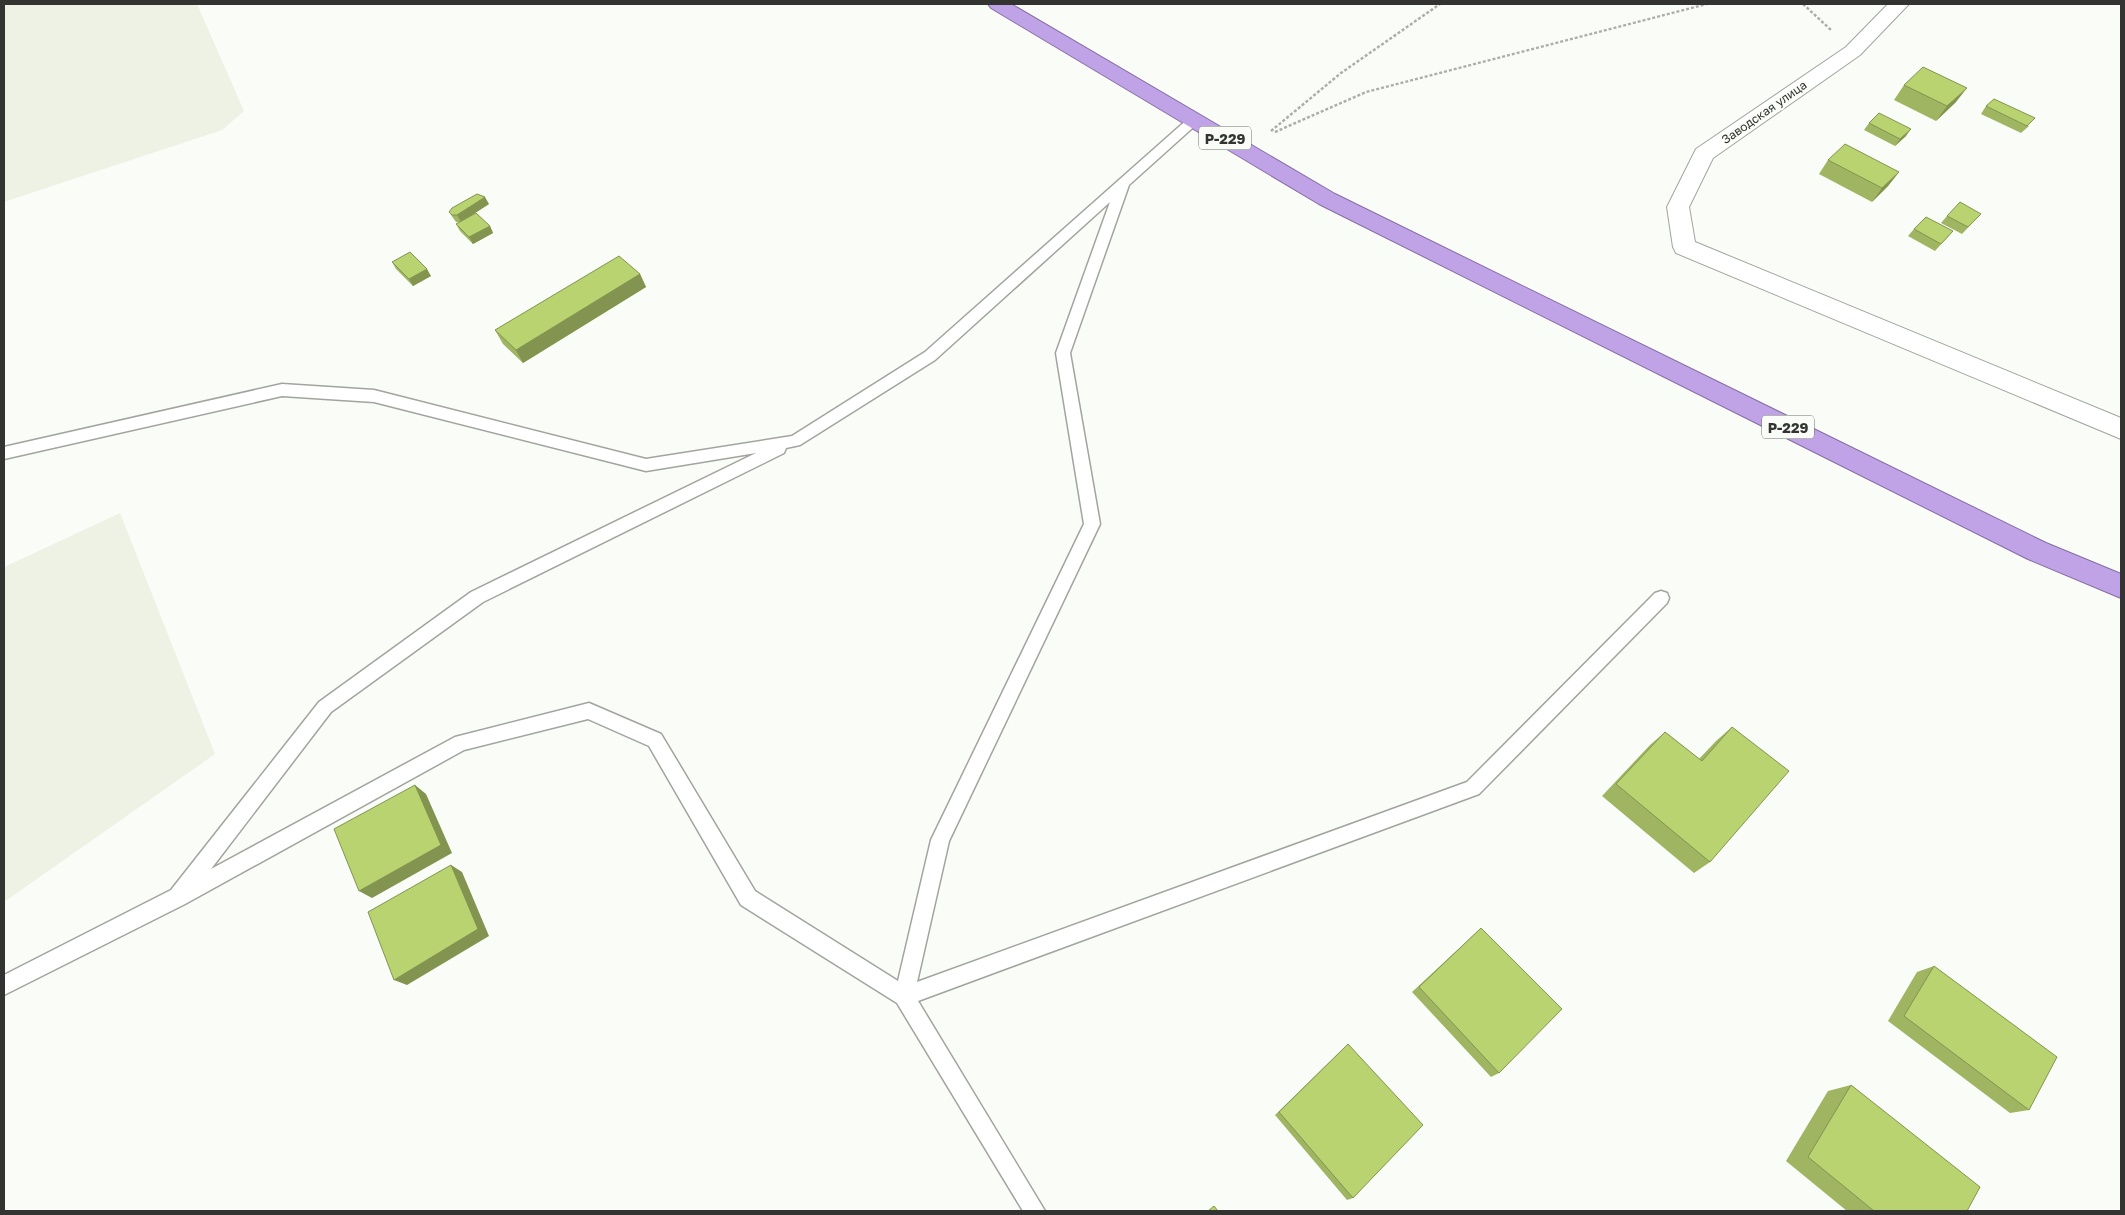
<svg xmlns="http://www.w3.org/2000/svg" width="2125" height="1215" viewBox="0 0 2125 1215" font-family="'Golos Text',sans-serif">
<rect width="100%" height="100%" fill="#fafcf7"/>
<path fill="#eef2e5" d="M4,4h193l47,107 -22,19 -218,72z
M120,513l95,241 -211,148v-335z"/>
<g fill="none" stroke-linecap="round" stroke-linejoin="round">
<defs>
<path id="service" d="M1194,116l4,1 2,3 -2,3 -69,62 -59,168 30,171 -151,317 -32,141 550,-200 188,-189 6,-2 6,2 2,5 -2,5 -188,191 -561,207 127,210h-22l-126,-208 -156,-98 -92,-159 -61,-27 -124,31 -279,154 -181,91v-20l167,-85 148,-188 152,-110 285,-139 -110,18 -272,-69 -92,-6 -278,63v-12l278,-63 92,6 272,69 146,-23 133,-84 265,-235zM1110,202l-54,151 28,171 -153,316 -33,141 -143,-90 -94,-157 -72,-31 -134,34 -244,132 120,-157 152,-110 301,-149 2,-5 14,-3 135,-85z"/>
<path id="minor" d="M1888,4h21l-49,51 -147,103 -24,49 6,35 426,176v21l-445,-186 -3,-6 -6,-40 29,-58 150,-102z"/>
<path id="trunk" d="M988,4h23l324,190 711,349 75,31v24l-93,-39 -709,-355 -328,-196z"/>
</defs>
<use href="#service" stroke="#a2a49f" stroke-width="3"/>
<use href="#minor" stroke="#a2a49f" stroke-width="2"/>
<use href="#trunk" stroke="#856da3" stroke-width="2"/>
<path stroke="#adaeaa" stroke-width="2.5" stroke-dasharray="3 2" stroke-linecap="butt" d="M1803,4l28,26
M1271,131l70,-58 99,-69
M1275,132l91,-40 341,-88"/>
<use href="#service" fill="#fff" fill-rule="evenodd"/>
<use href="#minor" fill="#fff" fill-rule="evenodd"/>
<use href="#trunk" fill="#c0a3e6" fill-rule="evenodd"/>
</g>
<path fill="#9fb561" d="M1904,85l52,17 -20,19 -42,-21z
M1986,106l43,20 -8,7 -40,-19z
M1869,123l37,13 -11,10 -31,-16z
M1828,160l71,12 -11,14 -16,16 -53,-28z
M489,204l-20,13 21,9 3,7 -20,11 -13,-13 -4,-7 4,-2h-4l-7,-10z
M1981,214l-19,20 -21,-11 6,-7z
M1914,229l39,2 -18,20 -27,-15z
M392,262l39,14 -18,10 -17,-17z
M640,274l6,13 -123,76 -20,-19 -8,-14z
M1732,727l-22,135 -16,11 -92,-77 48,-51 15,-13 34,27 17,-18z
M1481,928l18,145 -8,4 -79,-85z
M1934,966l95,144 -19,3 -122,-92 29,-49z
M1348,1044l5,154 -6,2 -72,-85z
M1851,1085l116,126h-120l-61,-50 42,-70z"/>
<path fill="#82944f" d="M1967,88l-11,14 -20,19 11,-15z
M1911,129l-5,7 -11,10 5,-7z
M1899,172l-11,14 -16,16 10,-14z
M485,197l4,7 -28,18 -4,-7z
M490,226l3,7 -20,11 -4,-7z
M427,269l4,7 -18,10 -4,-7z
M640,274l6,13 -123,76 -7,-13z
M415,785l11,9 26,59 -80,45 -13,-7z
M451,865l11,7 27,64 -82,49 -13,-5z"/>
<path fill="#b9d371" stroke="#82944f" d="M1923,67l44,21 -20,18 -43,-21z
M1994,99l41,19 -8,8 -41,-20z
M1879,113l32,16 -11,10 -31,-16z
M1845,144l54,28 -17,16 -54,-28z
M477,194l8,3 -28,18h-5l-3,-3 3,-4z
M1960,202l21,12 -13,13 -21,-11z
M476,213l14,13 -21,11 -13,-13z
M1926,217l27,14 -12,13 -27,-15z
M410,252l17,17 -18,10 -17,-17z
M619,256l21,18 -124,76 -21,-20z
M1732,727l57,44 -79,91 -94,-78 49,-52 37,29z
M415,785l26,60 -82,46 -25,-62z
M451,865l27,64 -84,51 -26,-68z
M1481,928l81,81 -63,64 -80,-86z
M1934,966l123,91 -28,53 -125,-94z
M1348,1044l75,81 -70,73 -74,-86z
M1851,1085l129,102 -13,24h-93l-66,-54z
M1214,1206l4,5h-10z"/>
<g text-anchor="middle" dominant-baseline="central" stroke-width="4" stroke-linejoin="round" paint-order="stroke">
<g font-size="12" fill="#333432" stroke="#fafcf7">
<text transform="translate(1764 112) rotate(-35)">Заводская улица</text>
</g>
<g fill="#fafcf7" stroke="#6f706d" stroke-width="1">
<rect x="1199" y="126.5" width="52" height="23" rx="4"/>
<rect x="1762" y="415.5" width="52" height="23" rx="4"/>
</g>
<g font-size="14" font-weight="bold" fill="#333432">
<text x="1225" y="138">Р-229</text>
<text x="1788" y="427">Р-229</text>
</g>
</g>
<rect width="2125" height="1215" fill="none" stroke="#333432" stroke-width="10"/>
</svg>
